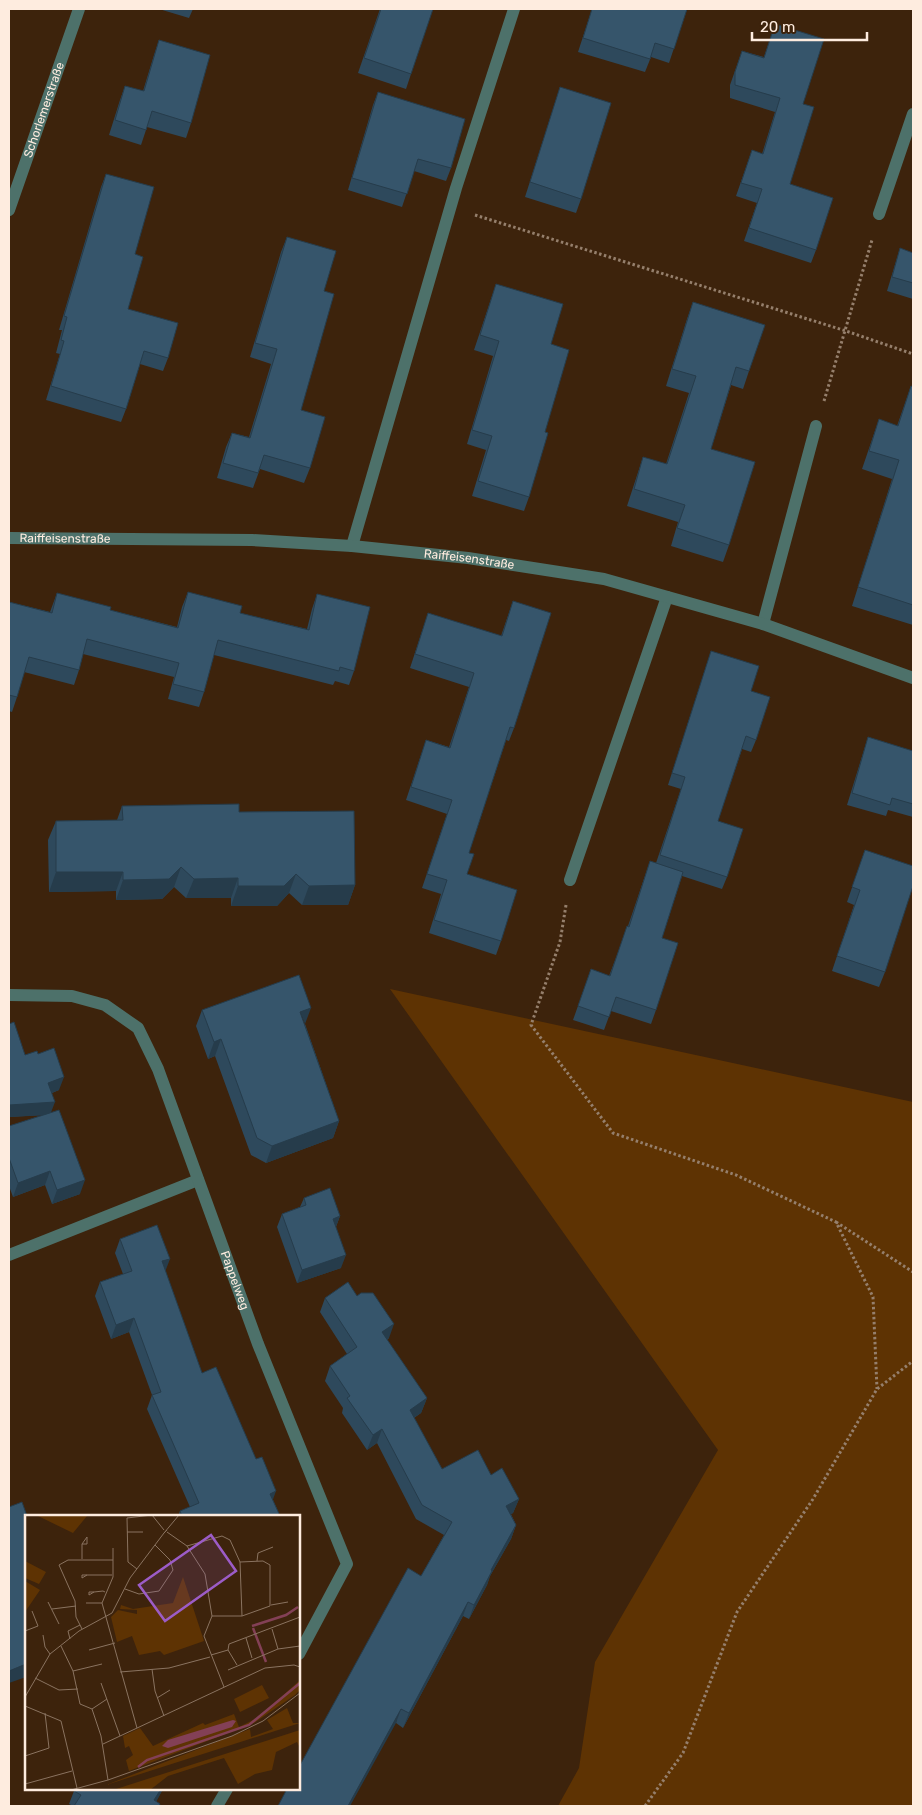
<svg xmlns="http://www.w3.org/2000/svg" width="922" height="1815" viewBox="0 0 922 1815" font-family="Rubik,sans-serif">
<rect width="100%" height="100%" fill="#3d230c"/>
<path fill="#5e3303" d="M390,989l523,113v704h-355l21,-38 16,-106 123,-212z"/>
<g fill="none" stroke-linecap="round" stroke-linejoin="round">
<path stroke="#957f6c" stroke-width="3" stroke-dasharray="2.5 2.5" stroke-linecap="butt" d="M475,215l371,116 67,23
M824,401l48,-161
M566,905l-6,37 -29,83 82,108 123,42 100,47 37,75 4,92
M836,1222l77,50
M645,1806l38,-53 54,-141 76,-113 64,-110 36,-28"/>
<path stroke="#4d716a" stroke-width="12" d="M879,214l34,-100
M352,546l104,-358 58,-179
M763,624l53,-198
M570,880l97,-283
M9,1255l189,-75"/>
<g stroke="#4d716a" stroke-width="12">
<path id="s1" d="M9,210l70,-201"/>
<path id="s2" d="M9,538l243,2 100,6 116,12 136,21 159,45 150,54"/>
<path id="s3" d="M9,995l63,1 33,9 33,23 20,41 100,275 89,220 -48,90"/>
<path d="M217,1806l10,-17"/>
</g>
</g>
<path fill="#2e495c" d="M159,9h34l-4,9z
M380,9l31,65 -5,15 -48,-16z
M592,9h95l-18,54 -18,-6 -6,15 -67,-20z
M775,24l28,80 -13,80 26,66 -5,13 -67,-22 13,-38 -21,-7 16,-46 10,4 13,-42 -45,-14v-13l12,-34 22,6z
M159,40l32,83 -5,15 -39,-11 -6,18 -32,-10 11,-35 5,-14 18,5 11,-36z
M560,87l21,112 -5,14 -51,-16z
M378,92l73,76 -5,13 -32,-10 -12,36 -54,-17 25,-85z
M106,174l29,80 -7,55 40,49 -5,13 -23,-7 -14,45 -5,13 -75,-22 14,-46 -4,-1 6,-23h-3l42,-143z
M287,237l37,54 -23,119 9,58 -6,15 -44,-14 -7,19 -36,-10 9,-31 6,-14 17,4 22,-73 -21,-7 31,-105z
M900,248l13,5v46l-26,-8z
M496,284l55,60 -6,88 -16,65 -5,14 -52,-15 14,-46 -19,-6 26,-88 -19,-6z
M693,302l56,69 -6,18 -12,-4 -20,64 18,96 -6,17 -52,-16 7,-24 -51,-16 16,-49 23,7 23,-71 -23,-7 21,-67z
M911,386l2,1v238l-61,-19 40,-127 -30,-10 17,-50 18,7z
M188,592l52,21 67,16 5,-20 5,-15 37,77 -5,14 -14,-4 -2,4 -119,-30 -10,37 -5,15 -31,-8 6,-22 -91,-23 -4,16 -5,15 -50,-13 -7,25 -5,15 -3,-1v-109l41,10 7,-19 53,17 67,17 5,-20z
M513,601l1,127 -5,13 -3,-1 -37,113 -2,21 34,67 -5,14 -67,-22 12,-39 -19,-6 25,-74 -41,-14 20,-60 23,7 20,-60 -59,-19 18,-55 73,23z
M711,651l40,40 5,49 -5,12 -9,-3 -24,72 9,56 -5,12 -40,-13 -20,62 -6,72 -5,14 -40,-13 -7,19 -31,-10 18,-51 18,7 19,-50 22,-65 6,2 25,-74 -13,-4z
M868,737l45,14v66l-25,-7 -2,6 -39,-11z
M122,806l117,6 116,73 -7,20h-46l-13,-12 -12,13h-46v-8h-45l-12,-11 -12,12 -46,1v-9l-67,1 -1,-52 8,-19 61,-1z
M865,850l20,122 -6,15 -47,-16 22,-66 -7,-3z
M202,1010l103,14 34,97 -6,17 -67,25 -15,-8 -36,-99 -7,3 -12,-33z
M9,1024l16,31 13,-1 21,36 -7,3 -1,20 29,81 -28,10 -7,-19 -32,12 -4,-11v-60l34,-11 -34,2z
M304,1198l36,18 -4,11 5,41 -44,15 -20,-56 5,-13 18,-7z
M120,1239l45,32 37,102 71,127 7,16h-102l2,-5 10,-4 -43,-98 5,-14 -23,-63 -18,7 -16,-43 5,-14 23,-8 -8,-21z
M357,1296l32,42 -2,2 40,58 -6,15 -7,5 28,51 49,6 28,24 -6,14 -2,1 5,11 -5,14 -21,37 -3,9 -18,34 -6,-3 -60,112 -7,-5 25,-147 23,-41 -28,-16 -39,-76 -10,7 -25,-37 1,-5 -18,-27 5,-15 17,-12 -27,-42 5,-14z
M163,1789l-7,12 4,3 -1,2h-86l-4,-2 5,-13z"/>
<path fill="#263c4b" d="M181,867l-7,20 -12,12 -46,1 7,-20z
M56,872h67l-7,19 -67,1z
M296,874l-7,19 -12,13h-46l7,-20z
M238,878l-7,20h-45l8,-19z
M355,885l-7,20h-46l7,-19z
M311,1008l-6,16 -5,-12z
M221,1039l-6,17 -7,3 6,-17z
M64,1077l-5,13 -15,6 4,-13z
M55,1102l-5,13 -41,2v-12z
M339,1121l-6,17 -67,25 6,-17z
M50,1171l-5,14 -32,12 5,-14z
M85,1180l-5,14 -28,10 5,-14z
M340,1216l-5,13 -2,-10z
M346,1255l-5,13 -44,15 5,-13z
M170,1259l-5,13 -3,-11z
M134,1318l-5,14 -18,7 5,-14z
M394,1324l-5,14 -13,8 6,-14z
M427,1398l-6,15 -17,11 6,-14z
M382,1429l-5,14 -10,7 6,-15z
M276,1491l-5,14 -1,-11z
M519,1499l-6,14 -12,7 5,-14z
M516,1525l-5,14 -21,37 -3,9 -18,34 5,-14 17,-35z
M468,1602l-5,14 -60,112 6,-15z
M26,1664v13l-17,6v-12z
M401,1709l-5,14 -46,83h-2z
M161,1789h2l-9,17v-6z"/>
<path fill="#36556b" stroke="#263c4b" d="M381,9h52l-22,65 -47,-16z
M592,9h95l-13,40 -19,-6 -5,16 -67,-21z
M775,24l49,15 -21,65 11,3 -24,77 43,14 -17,52 -67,-22 13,-39 -21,-6 11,-33 11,4 17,-56 -45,-13v-13l7,-21 22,7z
M159,40l51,15 -19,68 -39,-12 -6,19 -31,-10 10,-34 19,5z
M560,87l51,16 -30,96 -51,-17z
M378,92l87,27 -14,49 -33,-9 -11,35 -55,-16z
M106,174l48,13 -19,67 8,3 -15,52 50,14 -10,35 -24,-7 -18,58 -75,-23 13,-45 -3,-1 6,-23 -3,-1z
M287,237l49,14 -12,40 10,3 -33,116 24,7 -15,51 -46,-13 -6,18 -35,-10 9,-30 18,5 27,-89 -22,-6z
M900,248l13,5v30l-21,-6z
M496,284l67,20 -12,40 18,6 -24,82 3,1 -19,64 -51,-16 14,-45 -20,-6 27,-89 -19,-6z
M693,302l72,23 -16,46 -13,-4 -25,82 44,13 -26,83 -52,-17 8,-23 -51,-16 9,-32 24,7 29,-88 -24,-7z
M911,386l2,1v218l-55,-18 41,-127 -30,-9 10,-32 19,7z
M188,592l54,14 -2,7 69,17 8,-36 53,13 -16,64 -14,-4 -1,4 -121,-31 -14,52 -31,-8 6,-21 -92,-24 -8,31 -50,-13 -12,40 -8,-2v-93l43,11 5,-20 54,14 -1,3 68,18z
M513,601l38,12 -37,115 -4,-1 -41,126 5,1 -7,20 50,16 -16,51 -67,-21 13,-40 -20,-6 25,-74 -41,-13 15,-47 24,8 24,-75 -59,-19 13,-41 74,23z
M711,651l48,15 -8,25 19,6 -14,43 -10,-4 -28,85 25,8 -16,48 -67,-22 25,-78 -13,-4z
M868,737l45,14v53l-21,-6 -2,7 -38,-12z
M239,804v8l115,-1 1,74 -46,1 -13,-12 -12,12h-46v-8l-44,1 -13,-12 -12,12 -46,1v-8h-67v-51l67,-1 -1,-14z
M865,850l48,16v20l-28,86 -48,-16 23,-66 -8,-3z
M650,861l33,11 -21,66 16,5 -22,67 -40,-13 -7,20 -31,-11 13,-37 19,7 17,-50 2,1z
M299,975l12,33 -11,4 39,109 -67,25 -15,-8 -36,-99 -7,3 -12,-32z
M14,1022l11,33 12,-4 1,3 16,-6 10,29 -16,6 7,19 -46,3v-81z
M59,1110l26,70 -28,10 -7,-19 -32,12 -9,-25v-32z
M330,1188l10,28 -7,3 13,36 -44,15 -20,-56 24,-9 -2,-7z
M157,1225l13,34 -8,2 40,112 14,-6 40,92 6,-2 14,34 -6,3 10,22h-98l-2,-5 19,-8 -47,-108 9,-3 -27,-74 -18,7 -16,-43 32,-11 -12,-32z
M348,1282l9,14 4,-3h12l21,31 -12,8 45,66 -17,12 32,59 36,-19 13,25 11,-7 17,31 -13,7 10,19 -25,45 1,1 -18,34 -6,-3 -59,111 -8,-4 -53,97h-70l9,-17h12v-22l109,-199 13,8 31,-54 -30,-17 -40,-76 -9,6 -26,-37 3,-2 -20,-30 27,-19 -32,-49z
M22,1502l5,14h-1v148l-17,7v-164z
M75,1789h86l-7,11 6,4 -1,2h-85l7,-11 -7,-4z"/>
<g text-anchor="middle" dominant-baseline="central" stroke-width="4.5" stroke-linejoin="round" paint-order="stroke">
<g font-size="12" fill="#feecdf" stroke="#3d230c">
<text stroke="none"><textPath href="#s1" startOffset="106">Schorlemerstraße</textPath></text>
<text stroke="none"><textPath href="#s2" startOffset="56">Raiffeisenstraße</textPath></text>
<text stroke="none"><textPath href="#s2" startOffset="461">Raiffeisenstraße</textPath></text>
<text stroke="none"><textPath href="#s3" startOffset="408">Pappelweg</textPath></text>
</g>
</g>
<g transform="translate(25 1515)">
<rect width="275" height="275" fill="#3d230c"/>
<path d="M11,0h51v1l-14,17zM0,46l21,11 -7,12 -14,-6zM158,62l21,64 -40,14 -4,-4 -21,4 -7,-19 -15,6 -6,-25 7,-7 19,4v-4l-17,-1 1,-4 12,4 40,-6zM0,66l15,9 -15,22zM275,165v10l-5,5 -41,28 -125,48 -3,-11 7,-5 -4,-9 -4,2 -2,-12 17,-8 13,18 50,-23 2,2 29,-11 5,13 20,-10zM237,170l7,13 -29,14 -6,-13zM262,193l6,15h7l-194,62 144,-56 1,8 22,-8 -6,-9zM275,215v18l-3,-6 -21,10 -4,18 -17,4 -17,10 -14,-26 -56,18 -18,14h-37z" fill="#5e3303"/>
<path d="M208,205l3,1 -4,6 -64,21 -6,-2 6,-6z" fill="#834056"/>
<path fill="none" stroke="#834056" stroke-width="2.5" d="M227,111l34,-11 12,-8M228,113l13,34M113,252l9,-7 102,-35 51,-42"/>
<path fill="none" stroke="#8a7360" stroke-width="1" d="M127,0l12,15M142,15l-3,3 15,-18M102,17h16M142,17l20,14 18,28 7,42 -8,20 20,51M162,31l35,-10 8,4 10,22 2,54M88,33v29l-11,26 35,125M57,44v-15l5,-7v7h-5M232,46l1,-8 15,-6M112,54l-9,-7 -1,-44 25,-3M62,60l-5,3v-3h30M100,74l14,5 20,-3 14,-21 -3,-10 -15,-15M69,77l-5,3v-3h5l9,-1 2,1M23,87l11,22M61,88h16M246,90l17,-3M27,94l24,-3M187,101h30l28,-10v-41l-7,-4 -23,1M57,114l-6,-12 -1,-16 -16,-36 9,-5h45M247,114l6,20M0,116l13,-5 -6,-15M18,120l2,12 5,7M221,123l6,20M45,124l-2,-8 12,-6M36,131l12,25 7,33 12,5 15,-10M64,135l26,-7M203,135l9,15M186,140l17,-5 1,-6 71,-27M127,154l3,22 9,25M203,155l50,-21 22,-3M48,156l29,-7M95,157l49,-4 41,-11M10,163l24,12 19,-1M76,168l19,53M0,182l25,-43 29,-23 33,-18 18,-35 34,-45M132,183l13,-8M0,191l36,15 16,67M67,194l9,27 7,44M78,229l162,-76 29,-3 6,2M0,241l24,-8 -4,-35M0,269l47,-13M46,275l37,-10 124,-44 31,-15 37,-28"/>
<path fill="#9c5cc7" fill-opacity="0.15" stroke="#9c5cc7" stroke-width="2.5" d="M186,20l25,36 -71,50 -26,-36z"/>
<rect width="275" height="275" fill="none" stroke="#feecdf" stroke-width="2.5"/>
</g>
<rect width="922" height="1815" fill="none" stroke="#feecdf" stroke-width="20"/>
<path d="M752 32v8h115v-8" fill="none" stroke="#feecdf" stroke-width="2.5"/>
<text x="760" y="32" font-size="15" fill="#feecdf" stroke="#3d230c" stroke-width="4" paint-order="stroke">20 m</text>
</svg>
